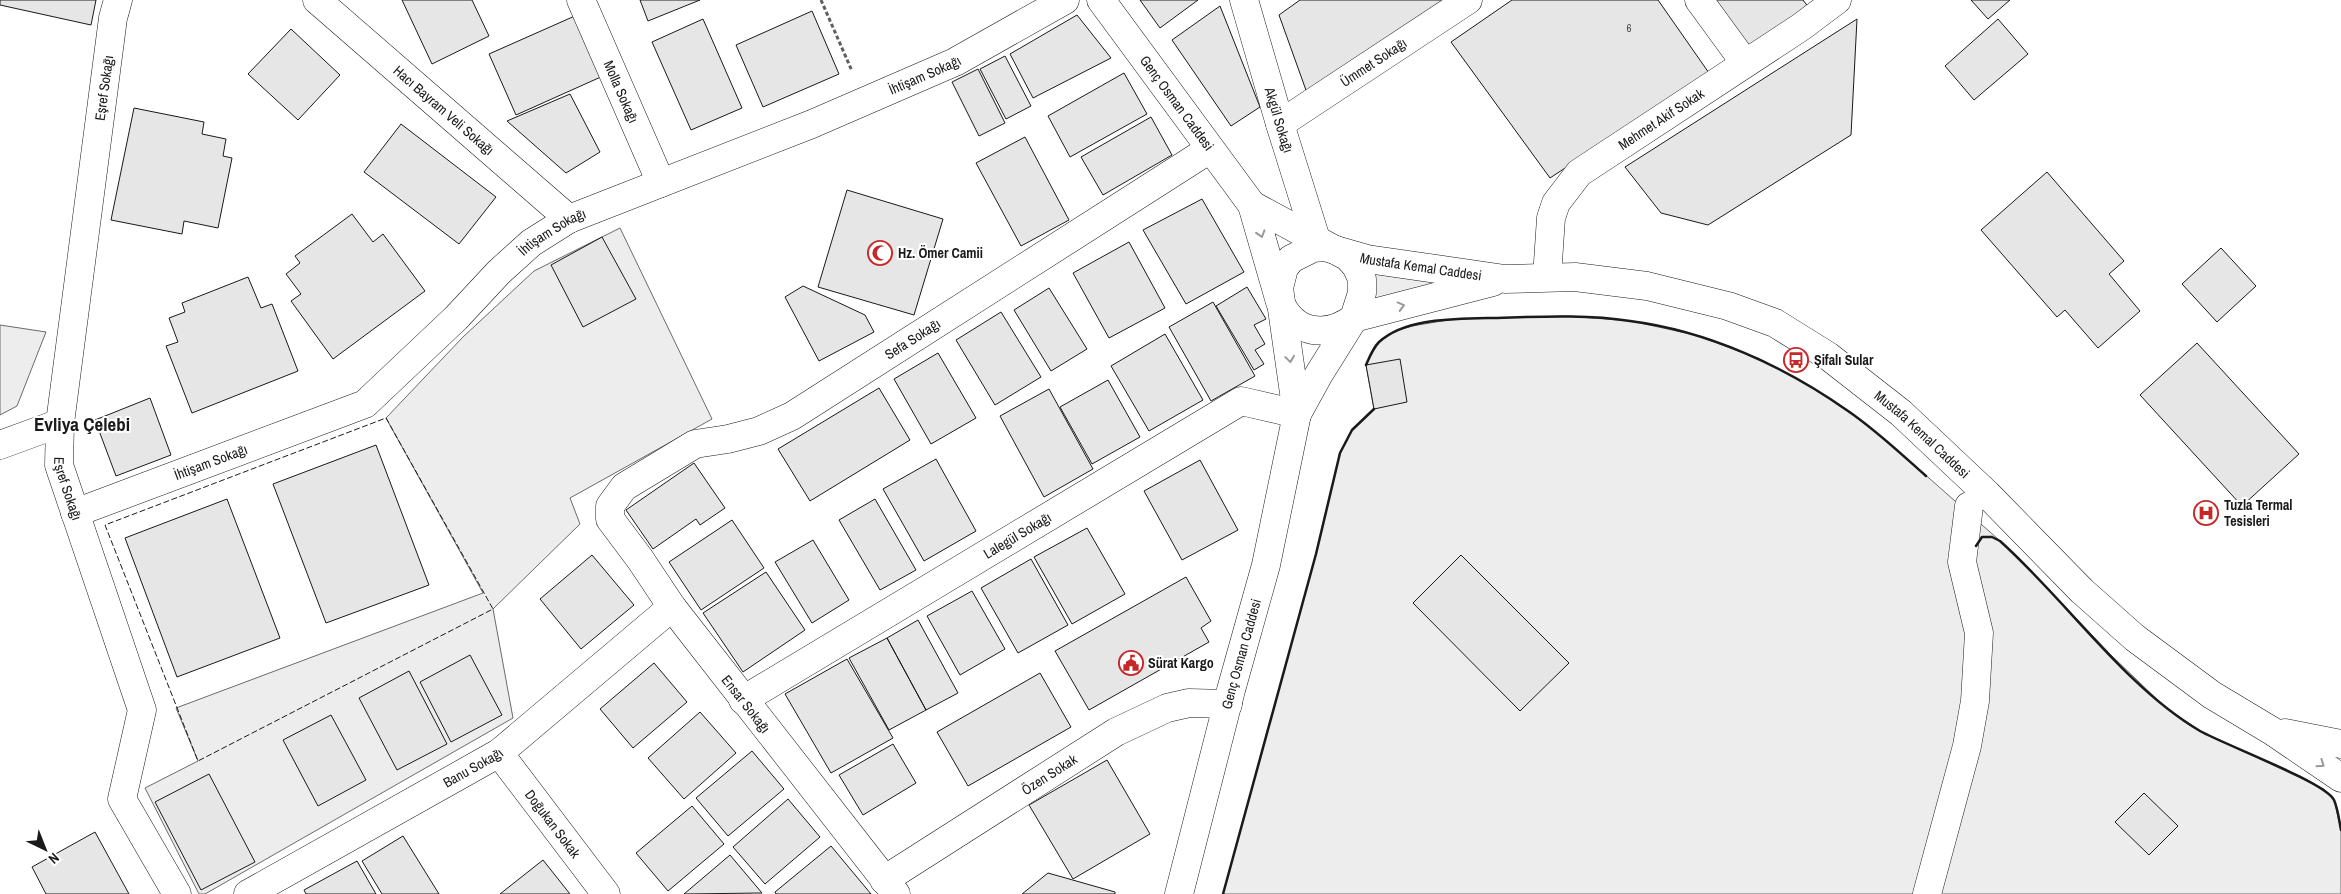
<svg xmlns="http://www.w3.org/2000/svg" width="2341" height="894" viewBox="0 0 2341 894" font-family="'Archivo Narrow',sans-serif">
<rect width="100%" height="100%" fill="#fff"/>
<path fill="#ededed" stroke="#6a6a6a" d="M620,228l92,191 -142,79 10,26 -87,85 20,109 -308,176h-6l-54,-106 53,-27 -22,-53 307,-115 -97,-175 77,-81 71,-66z
M1367,273l90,6 -88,25z
M1567,316l64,5 64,14 63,23 47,25 44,28 37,29 130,115 95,100 55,53 36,24 122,57 10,10 7,31v64h-1118l93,-340 24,-101 12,-23 22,-21 -8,-44 11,-21 16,-12 19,-6 42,-7z
M0,325l46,7 -29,74 -17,9z"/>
<path fill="#e6e6e6" stroke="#1a1a1a" d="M0,0h96l-5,25 -91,-20z
M402,0h70l17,36 -57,28z
M640,0h60l-52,21z
M1140,0h58l-38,28z
M1300,0h148l-141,93 -28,-78z
M1512,0h146l51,73 -159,105 -99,-136z
M1710,0h93l6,8 -64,40z
M1971,0h39l-22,19z
M1220,6l40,101 -29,19 -59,-86z
M812,11l27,63 -76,33 -27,-62z
M577,15l26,61 -87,39 -27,-61z
M1077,15l34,43 -78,40 -23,-44z
M703,19l39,89 -51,22 -39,-88z
M1857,19l-6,116 -143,90 -47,-12 -36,-46z
M1998,19l30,35 -54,46 -29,-34z
M291,29l49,46 -42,45 -50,-46z
M1005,56l26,50 -25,13 -26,-50z
M978,69l27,54 -26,13 -27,-54z
M1124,73l23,41 -77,43 -22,-41z
M570,94l30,58 -34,21 -59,-52z
M134,108l70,14 -2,12 24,5 -3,17 9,2 -14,70 -34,-7 -2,13 -71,-14z
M1151,117l21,38 -69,40 -22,-38z
M401,124l95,73 -37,47 -95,-72z
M1025,137l44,83 -48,26 -45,-83z
M2047,172l77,89 -15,13 31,37 -42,37 -33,-38 -8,7 -76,-87z
M847,190l96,29 -29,96 -96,-28z
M1202,199l42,73 -58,32 -43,-74z
M352,214l21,28 10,-8 42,57 -92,68 -42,-58 10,-7 -15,-20 14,-11 -5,-7z
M602,237l34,62 -53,28 -32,-62z
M1129,242l36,66 -56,30 -36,-65z
M2221,248l35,38 -39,36 -35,-38z
M248,277l13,31 11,-4 26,67 -106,42 -26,-67 12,-4 -9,-24 16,-6 -3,-9z
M803,286l62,29 9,17 -55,29 -34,-64z
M1247,287l19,32 -12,6 11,19 -10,6 9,14 -10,6 -38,-64z
M1049,288l38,61 -36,22 -37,-61z
M1213,302l42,74 -44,25 -42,-74z
M1001,312l40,65 -46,28 -39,-65z
M1165,334l38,66 -54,31 -38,-65z
M2197,343l102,111 -57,52 -102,-111z
M938,353l38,65 -45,26 -37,-65z
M1400,359l7,43 -33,7 -8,-44z
M1108,380l32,57 -48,27 -32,-57z
M879,388l31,52 -100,61 -32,-52z
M1049,389l44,80 -49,28 -44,-81z
M150,398l21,57 -55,21 -21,-56z
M376,445l53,140 -103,38 -53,-139z
M936,459l40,72 -52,30 -41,-72z
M1200,460l38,70 -56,30 -38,-69z
M694,463l31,45 -25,17 -4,-6 -43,30 -27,-39z
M227,499l53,139 -103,39 -52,-139z
M875,499l41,71 -36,20 -41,-70z
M732,520l32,48 -63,42 -32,-48z
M1087,528l38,66 -53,30 -38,-67z
M813,540l36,60 -37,23 -37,-61z
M592,555l42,50 -53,44 -41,-50z
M1461,555l108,108 -49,48 -107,-108z
M1031,559l37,66 -50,28 -37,-65z
M766,572l39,58 -62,42 -40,-59z
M1186,577l25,44 -10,7 8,14 -120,68 -34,-59z
M972,591l33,58 -45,26 -33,-59z
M918,620l40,73 -32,17 -39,-72z
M887,638l39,72 -37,20 -40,-72z
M470,655l32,60 -51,27 -31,-60z
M847,659l46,79 -62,35 -46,-79z
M654,663l33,39 -54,46 -33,-39z
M409,671l38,73 -50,26 -38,-72z
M1040,673l31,54 -103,59 -31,-54z
M700,712l36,41 -52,46 -36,-41z
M331,715l35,65 -48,26 -35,-66z
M893,744l23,39 -53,32 -24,-40z
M752,751l32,38 -56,47 -32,-38z
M1107,760l43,74 -77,45 -44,-74z
M209,774l46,88 -54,28 -46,-88z
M2144,793l34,33 -29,29 -34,-33z
M788,799l32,38 -55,47 -32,-37z
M692,806l32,38 -56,47 -32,-38z
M95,832l34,62h-83l-14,-27z
M403,836l36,58h-57l-20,-33z
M831,846l40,48h-95l-1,-2z
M730,855l32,38 -78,1z
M543,860l27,34h-70z
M357,861l19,33h-70l-2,-4z
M1048,873l67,19v2h-93z"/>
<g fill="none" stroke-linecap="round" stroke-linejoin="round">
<defs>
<g id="street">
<path id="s1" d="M118,0l-5,18 -53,405 -1,42 83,245 -20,89 55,95"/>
<path id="s2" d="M317,0l252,219"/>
<path id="s3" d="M581,0l80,183"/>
<path id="s4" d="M1244,0l36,124 36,115"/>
<path d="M1699,0l46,63"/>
<path id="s5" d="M1280,124l188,-124"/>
<path id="s6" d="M1547,277l4,-59 5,-15 23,-30 222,-146 36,-27"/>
<path d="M0,445l60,-22"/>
<path id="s7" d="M75,513l290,-109 91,-86 43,-46 32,-29 38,-24 243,-95 143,-62 110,-62"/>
<path id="s8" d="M743,700l498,-299 56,13"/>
<path id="s9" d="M499,753l107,141"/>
<path id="s10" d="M884,880l232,-148 51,-24 22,-5 39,1"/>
<path id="s11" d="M248,894l251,-141 173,-146"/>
<path id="s12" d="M896,894l-224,-287 -32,-48 -30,-40v-13l14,-19 71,-43 33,-5 31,-8 33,-15 418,-267"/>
<path d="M1927,894l40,-148 8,-45 4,-68 -17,-71 7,-56"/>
</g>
<g id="secondary">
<path id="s13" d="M1101,0l151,205"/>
<path id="s14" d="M1297,414l-18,-126 5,-20 7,-9 22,-11 12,-1 42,12 138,20 70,-2 72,9 81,20 47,17 53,33 73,57 86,81 95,97 53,47 77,57 60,36 69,47"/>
<path d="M2285,733l56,11"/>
<path id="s15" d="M1179,894l52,-204 35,-125 31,-151 22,-40 35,-56 8,-25v-14l-6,-13 -8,-9 -96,-52 28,97c15,33 47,36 74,16l139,-36"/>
</g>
</defs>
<use href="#street" stroke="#1a1a1a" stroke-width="29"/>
<use href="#secondary" stroke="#1a1a1a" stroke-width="29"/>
<path stroke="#5f5f5f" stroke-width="3" stroke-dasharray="4 2.5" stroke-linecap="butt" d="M821,0l31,71"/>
<use href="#street" stroke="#fff" stroke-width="28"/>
<use href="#secondary" stroke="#fff" stroke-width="28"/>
<path stroke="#1a1a1a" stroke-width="1" stroke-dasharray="6 2.5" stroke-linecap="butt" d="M386,418l107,191 -295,152 -93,-236z"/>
<path stroke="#1a1a1a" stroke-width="2.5" d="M1366,365c3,-7 7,-17 13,-23 26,-24 74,-23 108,-24 48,-1 96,-4 143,3 78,10 154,45 218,90 28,19 53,43 78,65
M1976,546l6,-9h10l8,4c66,59 125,146 200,190 25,14 125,51 134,69 4,9 5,20 7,30
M1223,894l93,-340 24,-101 12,-23 22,-21"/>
</g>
<defs><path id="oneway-chevron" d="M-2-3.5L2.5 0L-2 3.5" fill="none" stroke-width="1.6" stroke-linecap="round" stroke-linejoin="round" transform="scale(1.25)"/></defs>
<g stroke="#989898">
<use href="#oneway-chevron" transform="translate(1261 234) rotate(73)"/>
<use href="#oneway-chevron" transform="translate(1401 306) rotate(-15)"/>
<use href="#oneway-chevron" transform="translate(1290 359) rotate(82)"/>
<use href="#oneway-chevron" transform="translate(2321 764) rotate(35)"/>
</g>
<defs>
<symbol id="mosque-ring" viewBox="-11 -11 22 22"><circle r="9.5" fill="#fff" stroke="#c62828" stroke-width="1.5"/><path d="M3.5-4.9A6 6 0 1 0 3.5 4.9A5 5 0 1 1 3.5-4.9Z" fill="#c62828"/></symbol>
<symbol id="bus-ring" viewBox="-11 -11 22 22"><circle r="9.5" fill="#fff" stroke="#c62828" stroke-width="1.5"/><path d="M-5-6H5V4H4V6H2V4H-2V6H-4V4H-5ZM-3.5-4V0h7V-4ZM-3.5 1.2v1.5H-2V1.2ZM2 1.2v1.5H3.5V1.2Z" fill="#c62828"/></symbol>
<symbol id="hospital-ring" viewBox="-11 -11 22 22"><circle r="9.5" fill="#fff" stroke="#c62828" stroke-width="1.5"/><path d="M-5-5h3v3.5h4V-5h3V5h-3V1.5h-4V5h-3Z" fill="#c62828"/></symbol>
<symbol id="civic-ring" viewBox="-11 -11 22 22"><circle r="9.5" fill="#fff" stroke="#c62828" stroke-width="1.5"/><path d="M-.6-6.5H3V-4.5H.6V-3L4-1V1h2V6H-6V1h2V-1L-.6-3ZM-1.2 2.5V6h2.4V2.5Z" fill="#c62828"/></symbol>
</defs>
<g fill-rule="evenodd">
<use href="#mosque-ring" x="866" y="239" width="28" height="28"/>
<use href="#bus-ring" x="1782" y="346" width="28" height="28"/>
<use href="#hospital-ring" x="2192" y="499" width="28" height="28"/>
<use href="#civic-ring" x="1117" y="649" width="28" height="28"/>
</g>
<g text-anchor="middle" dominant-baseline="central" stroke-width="4" stroke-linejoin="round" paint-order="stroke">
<g font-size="11" fill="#4d4d4d">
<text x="1629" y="28">6</text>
</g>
<g font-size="14" fill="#1a1a1a" stroke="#fff">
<text stroke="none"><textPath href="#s5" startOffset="112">Ümmet Sokağı</textPath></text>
<text stroke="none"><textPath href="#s7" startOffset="970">İhtişam Sokağı</textPath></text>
<text transform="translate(104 88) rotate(-82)">Eşref Sokağı</text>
<text stroke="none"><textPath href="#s3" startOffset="100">Molla Sokağı</textPath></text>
<text stroke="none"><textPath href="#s13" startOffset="128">Genç Osman Caddesi</textPath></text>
<text stroke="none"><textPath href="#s2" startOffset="168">Hacı Bayram Veli Sokağı</textPath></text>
<text stroke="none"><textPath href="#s6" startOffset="211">Mehmet Akif Sokak</textPath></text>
<text stroke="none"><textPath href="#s4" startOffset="125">Akgül Sokağı</textPath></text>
<text stroke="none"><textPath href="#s7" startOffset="565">İhtişam Sokağı</textPath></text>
<text stroke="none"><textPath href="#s14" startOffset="294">Mustafa Kemal Caddesi</textPath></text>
<text stroke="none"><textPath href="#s12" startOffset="836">Sefa Sokağı</textPath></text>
<text stroke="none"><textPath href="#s14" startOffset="840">Mustafa Kemal Caddesi</textPath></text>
<text stroke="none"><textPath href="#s7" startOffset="145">İhtişam Sokağı</textPath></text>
<text stroke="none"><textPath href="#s1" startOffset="494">Eşref Sokağı</textPath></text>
<text stroke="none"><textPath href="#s8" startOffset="320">Lalegül Sokağı</textPath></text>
<text stroke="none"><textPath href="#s15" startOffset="248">Genç Osman Caddesi</textPath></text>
<text transform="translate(746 704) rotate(52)">Ensar Sokağı</text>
<text stroke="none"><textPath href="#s11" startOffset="258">Banu Sokağı</textPath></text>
<text stroke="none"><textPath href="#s10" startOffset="196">Özen Sokak</textPath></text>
<text stroke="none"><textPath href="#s9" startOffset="89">Doğukan Sokak</textPath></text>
</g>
<g font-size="14" font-weight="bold" fill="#1a1a1a" stroke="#fff" text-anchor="start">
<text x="898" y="253">Hz. Ömer Camii</text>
<text x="1814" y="360">Şifalı Sular</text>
<text x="2224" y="505">Tuzla Termal<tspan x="2224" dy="16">Tesisleri</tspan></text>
<text x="1148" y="663">Sürat Kargo</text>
</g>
<g font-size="19" font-weight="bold" fill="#1a1a1a" stroke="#fff">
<text x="82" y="424">Evliya Çelebi</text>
</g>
</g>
<g transform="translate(45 849) rotate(137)" stroke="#ffffff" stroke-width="4" paint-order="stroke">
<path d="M0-4L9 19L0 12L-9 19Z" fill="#1a1a1a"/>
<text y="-8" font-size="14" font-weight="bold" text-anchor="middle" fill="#1a1a1a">N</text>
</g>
</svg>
